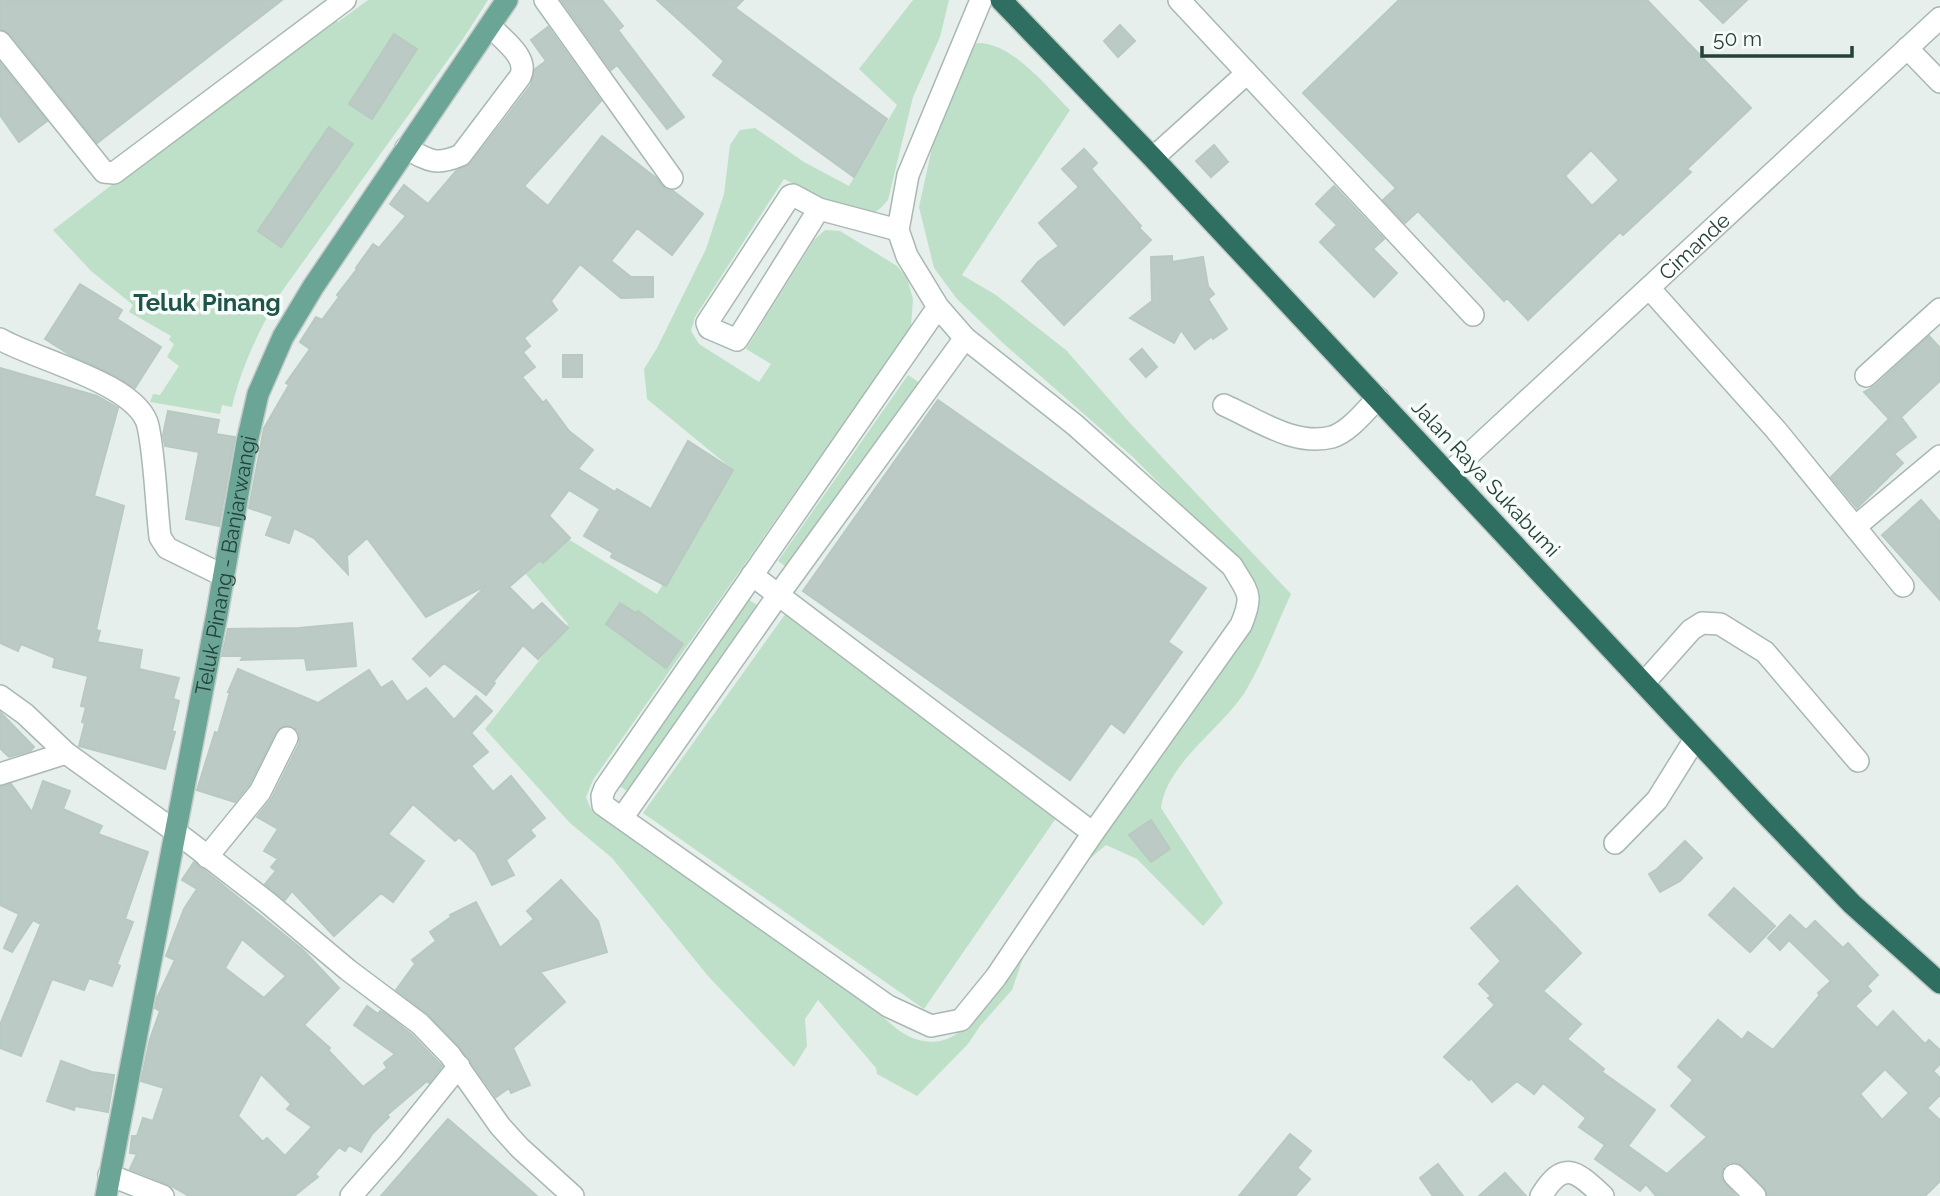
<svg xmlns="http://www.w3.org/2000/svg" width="1940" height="1196" viewBox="0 0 1940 1196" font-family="Raleway,sans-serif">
<rect width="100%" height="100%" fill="#e6efeb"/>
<path fill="#bfe0c8" d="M368,0h120l-25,39 -183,255c-21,36 -39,73 -48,113l-10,-2 -2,9 -70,-12 3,-8 7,1 19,-29 -12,-9 7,-13 -5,-4 2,-4 -42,-24 4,-7 -42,-34 -38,-41 279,-214 6,6z
M913,0h36l-9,37 -27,60 -25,103c-6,7 -12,14 -22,15 -16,1 -65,-28 -82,-36l-89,138 -4,14 8,13 60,38 12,-18 -25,-15 68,-109 11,-10 15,1 57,35 10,12 6,21 -2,28 -318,453 -7,17 5,12 275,191c22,21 41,46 74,41 10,-2 21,-9 28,-17 5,-6 9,-17 13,-24l104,-154 121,-172 11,-20 14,-10 15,-18 7,-27 -15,-36 -104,-105 -130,-114 -47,-45 -23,-31 -15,-61 18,-82 19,-59 21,-23c35,-1 70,44 93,67l-108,165 34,20 70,55 63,72 162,172c-15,32 -28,68 -46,98 -23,36 -79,72 -84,116l62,95 -20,23 -66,-67 -31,-14 -18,15 -33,37 -23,35 -20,58 -32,36 -12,18 -51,52 -40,-22 -1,-6 -58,-68 -13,19 2,27 -13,21 -86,-91 -96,-118 -42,-35 -85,-94 83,-105 -43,-51 40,-36 92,57 75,-125 -85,-70 -3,-30 13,-21 49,-99 18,-55 6,-49 10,-15 15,-2 49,34 45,24 48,-81 -38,-36z
M908,375l12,8 -131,186 -11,-8z
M748,599l12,8 -130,186 -12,-8z
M786,613l277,195 -139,201 -281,-196z"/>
<path fill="#bbcac4" stroke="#b8c9c2" stroke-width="2" fill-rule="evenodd" d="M0,0h282l-185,143 -87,-109 -10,-5z
M561,0h41l21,26 -5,4 66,87 -17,12 -50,-64 -6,5z
M657,0h86l-8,8 152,111 -33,58 -141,-102 11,-14z
M1399,0h248l104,108 -64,61 4,3 -68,63 -3,-3 -92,88 -21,-22 -3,3 -86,-90 -13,12 -22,-23 13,-12 -93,-95zM1591,150l28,30 -27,26 -27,-30z
M1700,0h47l-24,23z
M1120,25l15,16 -17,16 -14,-16z
M548,27l53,74 -77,85 24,20 54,-70 54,42 10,12 7,1 30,23 -31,41 -35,-27 -26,33 20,16h22v20l-32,1 -41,-34 -29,37 6,9 -33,28 6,8 -7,6 12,15 -13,10 21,26 3,-3 23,31 24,19 -15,19 37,23 2,-3 34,20 37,-68 45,29 -67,116 -55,-29 2,-4 -29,-17 16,-27 -31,-19 -20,26 21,22 -27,25 -3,-3 -31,27 24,24 9,-8 26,25 -30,31 -15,-14 -30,37 2,1 -9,12 -42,-32 -14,13 -17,-17 74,-74 -61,32 -59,-79 -20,18 1,18 -34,-36 -20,-10 -5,15 -23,-8 7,-19 -24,-8 15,-80 25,-43 -3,-2 24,-34 -10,-7 16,-25 6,3 17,-23 -2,-2 20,-26 -1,-1 17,-24 6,4 27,-32 -16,-12 14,-19 24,19 28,-33 15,-8 60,-78 4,-16 11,-8 -15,-21z
M394,34l23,15 -45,70 -23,-15z
M0,63l47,58 -28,21 -19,-27z
M329,127l24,17 -72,103 -23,-16z
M1214,145l14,17 -17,15 -15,-16z
M1084,149l13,14 -6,6 50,57 -2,2 12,12 -87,85 -42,-44 16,-19 21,-16 -20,-23 40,-36 -17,-18z
M1334,186l50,53 -11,10 24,24 -23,24 -54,-55 17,-17 -21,-21z
M1172,256v6l31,-5 5,29 6,8 -6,5 19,30 -14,10 -1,-3 -17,13 -14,-19 -7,13 -44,-25 22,-17 -1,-44z
M80,284l42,26 -5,9 44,28 -26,41 -23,-14 -43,-20 -24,-15z
M1929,336l11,12v33l-39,36 15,20 -22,17 9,9 -46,45 -26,-31 58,-58 -25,-27 11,-6z
M1142,349l15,18 -11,10 -16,-18z
M563,355h19v22h-19z
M0,368l97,28 21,12 -24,88 30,10 -28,124 4,1 -3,11 45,8 -3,19 40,9 -6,21 6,2 -7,30 3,1 -10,37 -86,-23 6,-23 -3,-1 4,-15 -5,-1 7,-30 -35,-9 2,-9 -34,-14 -3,7 -18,-8z
M938,400l268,188 -38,54 14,10 -58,81 -13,-10 -41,57 -267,-189z
M168,411l51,9 -3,14 19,3 -16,89 -33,-7 13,-67 -34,-6 -2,-11z
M1921,500l19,22v78l-58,-65z
M620,603l16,10 2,-2 45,33 -17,24 -60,-44z
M352,623l4,43 -49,4 -2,-12 -64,2 2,-4h-21l6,-27 71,-1z
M238,669l80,34 51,-33 12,18 11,-7 15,21 19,-14 28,32 22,-24 16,15 -21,22 17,19 -17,14 22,26 18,-16 34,42 -15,12 5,6 -29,24 8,15 -22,10 -16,-32 -17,-16 -4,4 -42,-37 -25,30 36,27 -31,41 -12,-9 -47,43 -42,-45 -7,9 -20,-16 11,-13 -5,-4 7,-8 -14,-8 14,-22 -21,-12 15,-19 27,-54 1,-7 -2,-7 -12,-5 -10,7 -27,53 -14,17 -38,-12 18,-58 3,1 12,-41h-2z
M0,712l34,35 -4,4 -21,6 -9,-9z
M43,781l27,10 -7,18 39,17 -4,8 50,18 -23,67 8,3 -16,42 3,2 -8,20 -23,-8 -5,12 -32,-11 -31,77 -21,-8v-23l41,-101 -8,-4 -21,32 -8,-4 15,-34 -19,-9v-118l11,-3 21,28z
M1151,820l19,29 -19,13 -22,-27z
M1685,841l17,17 -22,23 -20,11 -11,-18 8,-5z
M194,862l109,88 36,38 -35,37 26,23 -2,2 35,37 24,-19 -3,-5 11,-9 -41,-29 13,-19 11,8 2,-3 4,2 27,21 31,32 -13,17 -2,-2 -40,34 2,2 -17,17 -11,18 -12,-7 -4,6 -6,-4 -24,27 3,3 -24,19h-105l-21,-12 -38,-15 7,-15 -7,-1 2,-17h5l6,-18 10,3 11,-33 -23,-7 9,-42 10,-28 -5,-3 2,-10 18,-38 -9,-4 18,-47 13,-20 -15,-9zM242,939l44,37 -22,22 -39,-30zM261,1074l30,30 -4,5 25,18 -27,29 -18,-18 -4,4 -25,-26z
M561,880l37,41 9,31 -67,20 25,30 -52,46 17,37 -19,8 -2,-5 -13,9 -37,-51 -30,-31 -33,-25 19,-26 -3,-4 24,-19 -6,-9 21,-15 -1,-2 26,-13 24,46 34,-29 -7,-8z
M1517,886l64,67 -38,38 38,33 -14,15 37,30 -2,3 53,38 -27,36 39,28 40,-37 -36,-31 22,-26 -15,-13 40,-47 24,20 6,-8 25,18 47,-55 -2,-2 13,-12 -42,-41 -9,10 -12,-12 22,-23 16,15 9,-9 28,27 5,-5 30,32 -11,11 4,5 -16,15 22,22 16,-17 32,33 4,-4 11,10v14l-7,7 7,7v17l-13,13 13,12v61l-15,15h-157l-4,-9 -21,-21 -12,-4 -7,4 -3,12 15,18h-80l-10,-12 -6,7 -45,-32 10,-14 -26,-18 7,-9 -43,-35 -9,11 -17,-13 -25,21 -21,-24 -2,2 -25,-23 51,-52 -7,-7 3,-2 -12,-12 22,-23 -30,-33zM1885,1069l24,24 -27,27 -22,-26z
M1734,888l41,38 -25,26 -41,-37z
M61,1061l31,11 22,3 -6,37 -33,-6 -1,4 -27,-9z
M448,1119l89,77h-156z
M1290,1134l21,17 -14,17 13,11 -15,17h-56z
M1438,1164l25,32h-30l-13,-18z
M1505,1173l21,23h-47z"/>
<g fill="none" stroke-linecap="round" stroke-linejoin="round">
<defs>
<g id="minor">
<path d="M545,0l127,178"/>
<path d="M1179,0l294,315"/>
<path d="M0,42l104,130 10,1 231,-173"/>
<path d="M1907,48l33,34"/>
<path d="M406,148c23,13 30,18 55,7l59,-78c10,-19 -17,-37 -30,-51"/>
<path d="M1153,158l94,-85"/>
<path d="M819,209l-82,131 -28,-12 -2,-5 83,-127 3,-1 26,14 79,21"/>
<path d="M1649,288l127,142 127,156"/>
<path d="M938,307l-333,481 -3,8 1,9 285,201 43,20 30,-6 35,-43 97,-144 148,-208c13,-31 7,-32 -9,-59l-157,-141 -110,-87 -27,-31 -31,-51 -9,-26 10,-55 73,-175"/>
<path d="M0,339c36,21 139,45 148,87 7,32 8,77 12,111l7,11 57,28"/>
<path d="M1866,376l74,-67"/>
<path d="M1224,405c32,14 71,42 108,32 18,-6 33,-26 46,-39"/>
<path id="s1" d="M1449,473l491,-455"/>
<path d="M1855,527l85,-71"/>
<path d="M752,575l341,258"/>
<path d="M1644,683l47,-53 11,-7 18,1 45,28 93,109"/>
<path d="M0,696l25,18 41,39 110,79 91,70 81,68 72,54 30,31 50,71 20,22 53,48"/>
<path d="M0,774l66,-21"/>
<path d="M622,818l157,-224 186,-256"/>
<path d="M1615,843l42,-43 38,-61"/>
<path d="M207,857l53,-65 27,-54"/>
<path d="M109,1175l54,21"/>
<path d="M1734,1175l21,21"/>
<path d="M351,1196l42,-48 66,-82"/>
<path d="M1541,1196c23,-37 35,-25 62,0"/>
</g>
<g id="major">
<path id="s2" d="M106,1196l111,-582 30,-172 11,-48 25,-57 30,-50 194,-287"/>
</g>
<path id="highway" d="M1001,0l152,158 606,649 93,97 88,79"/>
</defs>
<use href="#minor" stroke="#a8b8b2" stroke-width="24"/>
<use href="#major" stroke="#c2cac8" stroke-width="24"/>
<use href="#highway" stroke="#c2cac8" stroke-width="24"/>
<use href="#minor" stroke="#fff" stroke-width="21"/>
<use href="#major" stroke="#6aa596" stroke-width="21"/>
<use href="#highway" stroke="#2f6f62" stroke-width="21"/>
</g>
<g text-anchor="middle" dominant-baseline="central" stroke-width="7" stroke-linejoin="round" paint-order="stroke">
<g font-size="21" fill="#24423a" stroke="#f7fbf9">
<text stroke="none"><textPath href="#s1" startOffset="334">Cimande</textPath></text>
<text transform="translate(1486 478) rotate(47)">Jalan Raya Sukabumi</text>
<text stroke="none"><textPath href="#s2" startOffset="642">Teluk Pinang - Banjarwangi</textPath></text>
</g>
<g font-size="24" font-weight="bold" fill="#1f5548" stroke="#f7fbf9">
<text x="207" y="302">Teluk Pinang</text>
</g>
</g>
<path d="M1702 46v10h150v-10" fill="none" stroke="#24423a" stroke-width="3.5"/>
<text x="1713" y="46" font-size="21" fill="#24423a" stroke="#f7fbf9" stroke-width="5" paint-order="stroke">50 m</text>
</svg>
